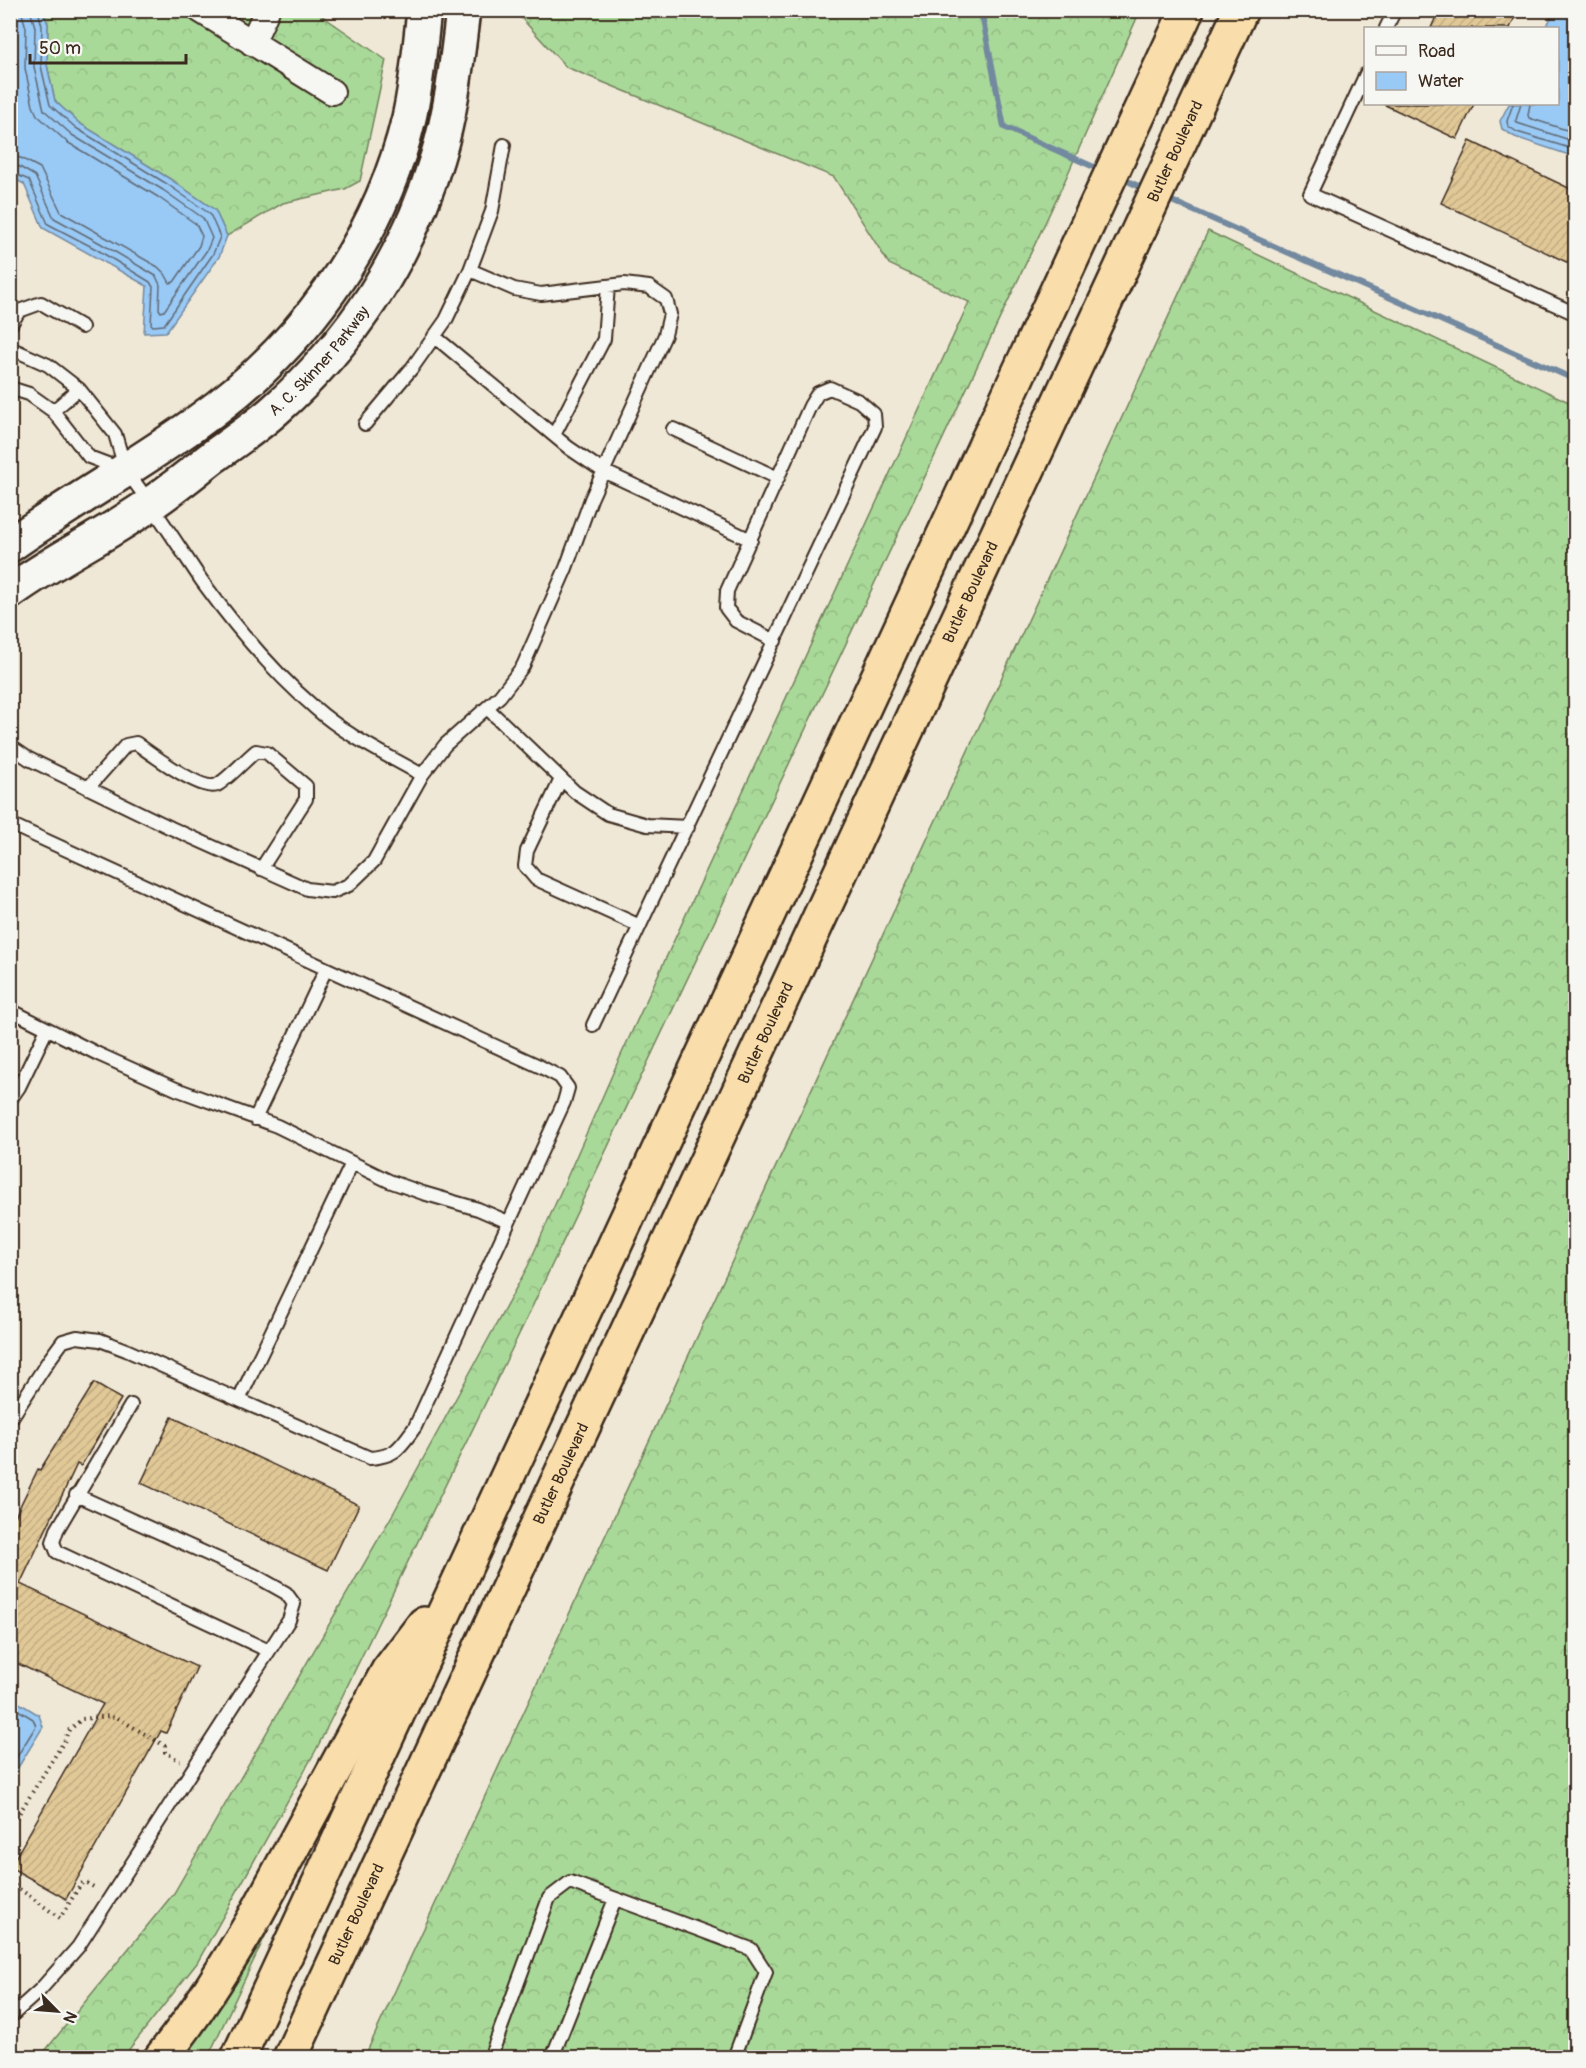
<svg xmlns="http://www.w3.org/2000/svg" width="1586" height="2068" viewBox="0 0 1586 2068" font-family="Pangolin,sans-serif">
<defs>
<pattern id="forest-crowns" width="20" height="18" patternUnits="userSpaceOnUse" patternTransform="scale(1.5)"><rect width="20" height="18" fill="#a9d999"/><path d="M2 6a3 3 0 1 1 6 0M12 15a3 3 0 1 1 6 0" fill="none" stroke="#92ba83"/></pattern>
<pattern id="building-hatch" width="6" height="6" patternUnits="userSpaceOnUse" patternTransform="scale(1.5)"><rect width="6" height="6" fill="#e1c897"/><path d="M-1 1l2-2M0 6l6-6M5 7l2-2" fill="none" stroke="#c2ac82"/></pattern>
</defs>
<rect width="100%" height="100%" fill="#f0e8d7"/>
<filter id="ink" filterUnits="userSpaceOnUse"><feTurbulence type="fractalNoise" baseFrequency=".0167" numOctaves="2"/><feDisplacementMap in="SourceGraphic" scale="12" xChannelSelector="R" yChannelSelector="G"/><feConvolveMatrix kernelMatrix="1 2 1 2 8 2 1 2 1" color-interpolation-filters="sRGB"/></filter>
<g filter="url(#ink)">
<path fill="#a9d999" stroke="#72825c" stroke-width="1.5" d="M261,1926l7,4 -60,127 -34,1z"/>
<path fill="url(#forest-crowns)" stroke="#72825c" stroke-width="1.5" d="M43,11h272l71,49 -26,121 -15,8 -62,14 -56,33 -12,-26 -45,-31 -91,-56 -24,-22 -8,-36 1,-41z
M515,11h625l-78,176 -538,1137 -208,426 -119,213 -74,94h-83l134,-164 220,-381 134,-246 88,-200 353,-764 -80,-38 -55,-87 -268,-110z
M1208,231l367,174v1652l-1211,1z"/>
<path fill="#99c9f5" stroke="#73899f" stroke-width="1.5" d="M11,10l32,1 5,13 -1,41 8,36 24,22 91,56 45,31 12,26 -8,21 -53,75 -22,1 3,-47 -104,-58 -19,-44 -13,-7z
M1554,11h14l7,3v143l-60,-20 -13,-8 -2,-8 9,-17h49v-76h-12z
M11,1698l28,17 4,12 -32,52z"/>
<g fill="none" stroke-linecap="round" stroke-linejoin="round">
<path stroke="#616a74" stroke-width="1.5" d="M1513,104l-6,17 1,5 9,6 59,18
M1521,104l-5,16 1,3 59,19
M1530,104l-2,11 1,3 47,15
M10,156l11,2 19,10 21,44 97,55 7,7 5,9 4,-1 25,-36 3,-10 -6,-12 -38,-27 -91,-55 -30,-27 -4,-9 -8,-38 1,-40 -5,-18
M10,165l8,1 17,10 19,42 46,25 56,33 4,9 -1,24 2,3 3,-1 43,-61 5,-12 -9,-20 -40,-28 -91,-55 -28,-25 -10,-43 1,-40 -5,-17
M10,172l19,8 19,44 48,25 54,33 3,5 -2,37 2,2 11,-1 49,-71 7,-17 -10,-23 -43,-30 -91,-56 -26,-23 -9,-39 1,-40 -4,-16
M10,1705l23,14 3,7 -26,42"/>
<path stroke="#73899f" stroke-width="6" d="M981,10l23,117 99,44
M1121,178l26,12
M1165,198l411,182"/>
</g>
<path fill="url(#building-hatch)" stroke="#3b2a1e" stroke-width="1.5" d="M1439,10h79l-8,18h-79z
M1383,104h91l-17,35z
M1470,141l105,50v75l-134,-63z
M94,1383l27,16 -40,67 -4,-2 -57,120 177,83 -31,66 -5,-2 -95,168 -56,-32 93,-163 -93,-44v-133l28,-58 2,1z
M172,1417l187,88 -31,65 -187,-87z"/>
<g fill="none" stroke-linecap="round" stroke-linejoin="round">
<defs>
<path id="lane" d="M1386,28l9,-18
M1366,74l-56,120 266,120
M10,326l9,-15 22,-8 41,24
M434,336l135,112 34,23 148,69
M10,348l38,17 31,24 36,45 11,37 -37,-14 -36,-46 -24,-17 -19,-6
M53,411l26,-22
M365,424l47,-56 34,-48 24,-50 22,-59 12,-66
M673,429l105,49
M554,435l50,-96 4,-53
M127,472c27,35 50,72 75,109 32,44 70,90 112,126 31,28 71,47 108,68
M487,708l88,84 33,22 39,11 41,2
M10,746l19,13 142,69 136,61 25,3 17,-7 25,-24 48,-86 23,-30 55,-49 23,-30 43,-98 25,-69 74,-164 5,-21 -4,-15 -17,-12 -25,-3 -83,10 -27,-5 -44,-19
M561,779l-34,72 -2,15 11,13 104,47
M88,788l38,-43 10,-2c14,10 66,49 81,42 10,-5 29,-26 39,-34l11,2 39,33v13l-45,70
M10,824l529,242 21,11 8,11 -4,14 -149,325c-15,20 -18,29 -45,31l-244,-108 -26,-10 -23,-3 -14,4 -14,19 -39,60
M10,1010l88,44 78,35 101,37 112,55 34,12 55,16 30,13
M593,1025l282,-598 -1,-13 -15,-13 -29,-13 -12,5 -8,13 -83,185 -1,17 10,13 39,20
M10,1100l9,-13 28,-58
M255,1119l71,-150
M239,1400l113,-237
M131,1405l-74,125 -4,12 4,10 212,99
M10,2017l30,-27 38,-43 211,-327 5,-16 -8,-11 -32,-18 -178,-80
M490,2058l59,-160 21,-16 181,67 15,23 -32,86
M552,2058l63,-159"/>
<path id="street" d="M200,10l132,82
M252,43l15,-33"/>
<g id="secondary">
<path d="M10,545c61,-43 126,-79 186,-122 104,-73 183,-180 213,-305 8,-35 11,-72 15,-108"/>
<path id="s1" d="M10,592c45,-33 97,-57 142,-89 22,-15 41,-31 62,-47 21,-15 42,-29 61,-46 77,-68 133,-154 162,-252 15,-48 20,-98 26,-148"/>
</g>
<g id="highway">
<path d="M161,2058c35,-43 63,-89 91,-136l136,-251 36,-47"/>
<path d="M238,2058l949,-2048"/>
<path id="s2" d="M290,2058l951,-2048"/>
</g>
</defs>
<use href="#lane" stroke="#3b2a1e" stroke-width="16"/>
<use href="#street" stroke="#3b2a1e" stroke-width="28"/>
<use href="#secondary" stroke="#3b2a1e" stroke-width="38"/>
<use href="#highway" stroke="#3b2a1e" stroke-width="38"/>
<path stroke="#3b2a1e" stroke-width="4" stroke-dasharray="1.5 4.5" stroke-linecap="butt" d="M10,1828l55,-88 3,-9 14,-12 27,-3 7,1 49,29v6l15,9
M10,1882l50,36 21,-34 4,-2 12,7"/>
<use href="#lane" stroke="#f6f6f2" stroke-width="12"/>
<use href="#street" stroke="#f6f6f2" stroke-width="24"/>
<use href="#secondary" stroke="#f6f6f2" stroke-width="33"/>
<use href="#highway" stroke="#f9deab" stroke-width="33"/>
</g>
</g>
<g text-anchor="middle" dominant-baseline="central" stroke-width="6" stroke-linejoin="round" paint-order="stroke">
<g font-size="16" fill="#3b2a1e" stroke="#f6f6f2">
<text stroke="none"><textPath href="#s2" startOffset="2102">Butler Boulevard</textPath></text>
<text stroke="none"><textPath href="#s1" startOffset="388">A. C. Skinner Parkway</textPath></text>
<text stroke="none"><textPath href="#s2" startOffset="1616">Butler Boulevard</textPath></text>
<text stroke="none"><textPath href="#s2" startOffset="1130">Butler Boulevard</textPath></text>
<text stroke="none"><textPath href="#s2" startOffset="644">Butler Boulevard</textPath></text>
<text stroke="none"><textPath href="#s2" startOffset="158">Butler Boulevard</textPath></text>
</g>
</g>
<rect width="1586" height="2068" fill="none" stroke="#f6f6f2" stroke-width="36"/>
<rect x="18" y="18" width="1550" height="2032" fill="none" stroke="#3b2a1e" stroke-width="2" filter="url(#ink)"/>
<rect x="1364" y="27" width="195" height="78" fill="#f6f6f2" stroke="#aba49d" stroke-width="1.5"/>
<rect x="1376" y="46" width="30" height="9" fill="#f6f6f2" stroke="#aba49d" stroke-width="1.5"/>
<text x="1418" y="57" font-size="18" fill="#3b2a1e">Road</text>
<rect x="1376" y="72" width="30" height="18" fill="#99c9f5" stroke="#aba49d" stroke-width="1.5"/>
<text x="1418" y="87" font-size="18" fill="#3b2a1e">Water</text>
<g transform="translate(57 2011) rotate(115)" stroke="#f6f6f2" stroke-width="4.5" paint-order="stroke">
<path d="M0-4.5L10 22L0 15L-10 22Z" fill="#3b2a1e"/>
<text y="-9" font-size="16" font-weight="bold" text-anchor="middle" fill="#3b2a1e">N</text>
</g>
<path d="M30 54v9h156v-9" fill="none" stroke="#3b2a1e" stroke-width="3"/>
<text x="39" y="54" font-size="18" fill="#3b2a1e" stroke="#f6f6f2" stroke-width="4.5" paint-order="stroke">50 m</text>
</svg>
